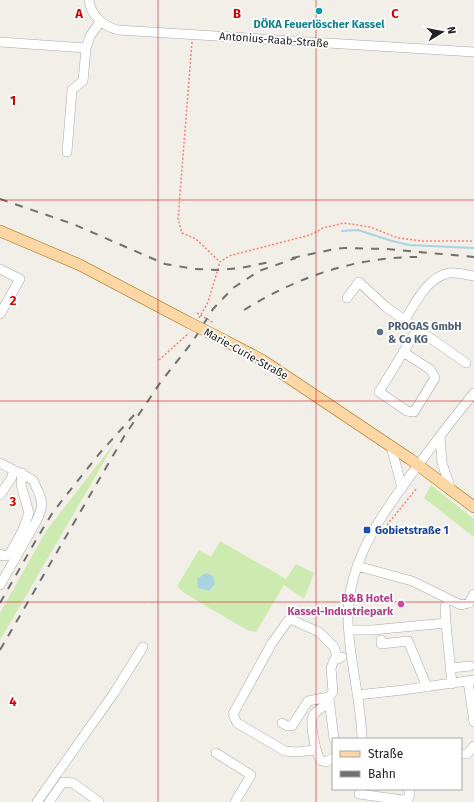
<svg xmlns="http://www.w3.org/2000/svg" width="474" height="802" viewBox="0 0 474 802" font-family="'Fira Sans',sans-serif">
<rect width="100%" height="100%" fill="#f2efe9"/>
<path fill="#cdebb0" d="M116,441l-103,177 -13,22v-27l46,-82z
M431,485l43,34v18l-50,-39z
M220,541l66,38 10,-15 18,9 -10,26 -20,-14 -28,47 -9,-2 -63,-37 -7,-7 22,-36 12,7z"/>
<path fill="#aad3df" d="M206,573l7,3 2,8 -6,7 -11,-3 -1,-9z"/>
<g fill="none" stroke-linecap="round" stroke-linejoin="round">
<path stroke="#aad3df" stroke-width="2" d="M342,231l16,-1 34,11 17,4 65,3"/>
<defs>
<path id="minor" d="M89,0c2,16 14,26 29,30l356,22
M0,42l86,6
M67,152l5,-62 11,-9 3,-33 4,-12 10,-14
M0,269l20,10 -20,35
M347,298l12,-16 27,25 80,56
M404,321c11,-17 23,-44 45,-48 7,-1 17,2 25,3
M403,352l28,18 4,8 -21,34 -7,-1 -28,-19 38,-62
M440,437l2,26 9,27
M391,446l11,42
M0,463l33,17c8,19 13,21 3,42l-36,63
M0,495l11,-16 3,-9
M0,554l3,2 6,-1 13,-23 7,-19 -8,-28 1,-12
M357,566l55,15 49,24 8,-2 5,-9
M445,606l1,17
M349,630h23l74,-7 6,61
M381,640v4l27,-3 19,46
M451,668l19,-2
M468,681l6,41
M357,695l46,-5 71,-10
M329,699l5,40
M329,703c-4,3 -12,7 -15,11 -6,7 2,37 6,46l6,2 7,-4
M282,723l5,3h5l16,-25 21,-4 4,-5 -2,-24 3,-8 8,-3
M362,739c-1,-41 -14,-82 -14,-123 0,-59 41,-112 74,-156 17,-23 34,-45 52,-67
M315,750l-18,2 -12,-1 -48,-28 -4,-9 39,-71 15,-21 3,-3 29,13 15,15 4,12
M216,753l35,22 -16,27
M461,754h6l7,-8
M359,794l44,6 5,-1 2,-5 -2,-5
M37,802l77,-109 29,-46
M49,802l14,-20 10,1 26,19"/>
<path id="major" d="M0,231l80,34 108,57
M216,336l46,24 27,18 121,81 64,48"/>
</defs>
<use href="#minor" stroke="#a9a9a9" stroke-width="10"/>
<use href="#major" stroke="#a06b00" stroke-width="12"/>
<path stroke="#fa8072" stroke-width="1.5" stroke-dasharray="2 2" stroke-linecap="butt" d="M192,42l-14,177 4,14 14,6 24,23 9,-6 81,-21 13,-7 21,-5 26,4 28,11 24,3h52
M199,318l9,-16 12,-40
M159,360l30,-27
M387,525l30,-37"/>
<use href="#minor" stroke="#fff" stroke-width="9"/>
<use href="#major" stroke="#fcd6a4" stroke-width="11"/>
<path stroke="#707070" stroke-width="2" stroke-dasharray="8 8" stroke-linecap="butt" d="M0,199l73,25 92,40 30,5 23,1 23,-2 29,-6
M292,258l43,-9 9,-1 43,1 87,8
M244,310c53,-33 111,-53 173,-53
M0,603l36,-63 17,-28 46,-58 35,-39
M0,650l125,-215 35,-52 33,-42 20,-32 20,-21 26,-17 37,-13"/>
<defs>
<path id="major-bridge" d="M188,322l28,14"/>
</defs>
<use href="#major-bridge" stroke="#a06b00" stroke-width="12" stroke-linecap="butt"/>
<path stroke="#fa8072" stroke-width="1.5" stroke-dasharray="2 2" stroke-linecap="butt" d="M197,313l17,10"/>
<use href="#major-bridge" stroke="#fcd6a4" stroke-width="11"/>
</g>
<path fill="none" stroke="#d40000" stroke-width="1" stroke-opacity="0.55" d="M158,0v802M316,0v802M0,200h474M0,401h474M0,602h474"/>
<circle fill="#0f9aa8" stroke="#fff" stroke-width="1.5" cx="319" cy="11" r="4"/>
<circle fill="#5c6f8a" stroke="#fff" stroke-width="1.5" cx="380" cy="332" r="4"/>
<rect fill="#1a4fb4" stroke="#fff" stroke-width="1.5" x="363" y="526" width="8" height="8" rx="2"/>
<circle fill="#d1479c" stroke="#fff" stroke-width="1.5" cx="401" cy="604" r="4"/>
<g text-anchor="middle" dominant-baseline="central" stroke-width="3.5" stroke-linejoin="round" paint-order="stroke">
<g font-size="11" font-weight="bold" fill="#0d838f" stroke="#fff">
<text x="319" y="24">DÖKA Feuerlöscher Kassel</text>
</g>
<g font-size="11" fill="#222" stroke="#fff">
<text transform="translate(274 40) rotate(4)">Antonius-Raab-Straße</text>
<text transform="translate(246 354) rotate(29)">Marie-Curie-Straße</text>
</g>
<g font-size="11" font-weight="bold" fill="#4e5e75" stroke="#fff" text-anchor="start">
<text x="388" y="326">PROGAS GmbH<tspan x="388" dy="13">&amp; Co KG</tspan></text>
</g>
<g font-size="11" font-weight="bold" fill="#164399" stroke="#fff" text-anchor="start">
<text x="375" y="530">Gobietstraße 1</text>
</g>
<g font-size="11" font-weight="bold" fill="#b23c85" stroke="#fff" text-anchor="end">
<text x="393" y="598">B&amp;B Hotel<tspan x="393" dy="13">Kassel-Industriepark</tspan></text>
</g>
</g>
<g font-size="13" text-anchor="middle" font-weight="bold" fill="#d40000" stroke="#fff" stroke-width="3.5" stroke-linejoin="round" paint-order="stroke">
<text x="79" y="18">A</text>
<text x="237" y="18">B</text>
<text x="395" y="18">C</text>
<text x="13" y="105">1</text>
<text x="13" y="305">2</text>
<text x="13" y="506">3</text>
<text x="13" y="706">4</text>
</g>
<rect x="332" y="738" width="130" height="52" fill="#ffffff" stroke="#a7a7a7"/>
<rect x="340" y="751" width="20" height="6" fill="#fcd6a4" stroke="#a7a7a7"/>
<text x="368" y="758" font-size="12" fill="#222222">Straße</text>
<rect x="340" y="771" width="20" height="6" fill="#707070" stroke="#a7a7a7"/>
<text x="368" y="778" font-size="12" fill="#222222">Bahn</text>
<g transform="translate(442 32) rotate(80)" stroke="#ffffff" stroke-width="3" paint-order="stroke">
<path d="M0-3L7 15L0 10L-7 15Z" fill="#222222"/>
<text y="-6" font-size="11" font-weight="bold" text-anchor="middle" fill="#222222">N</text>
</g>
</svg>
